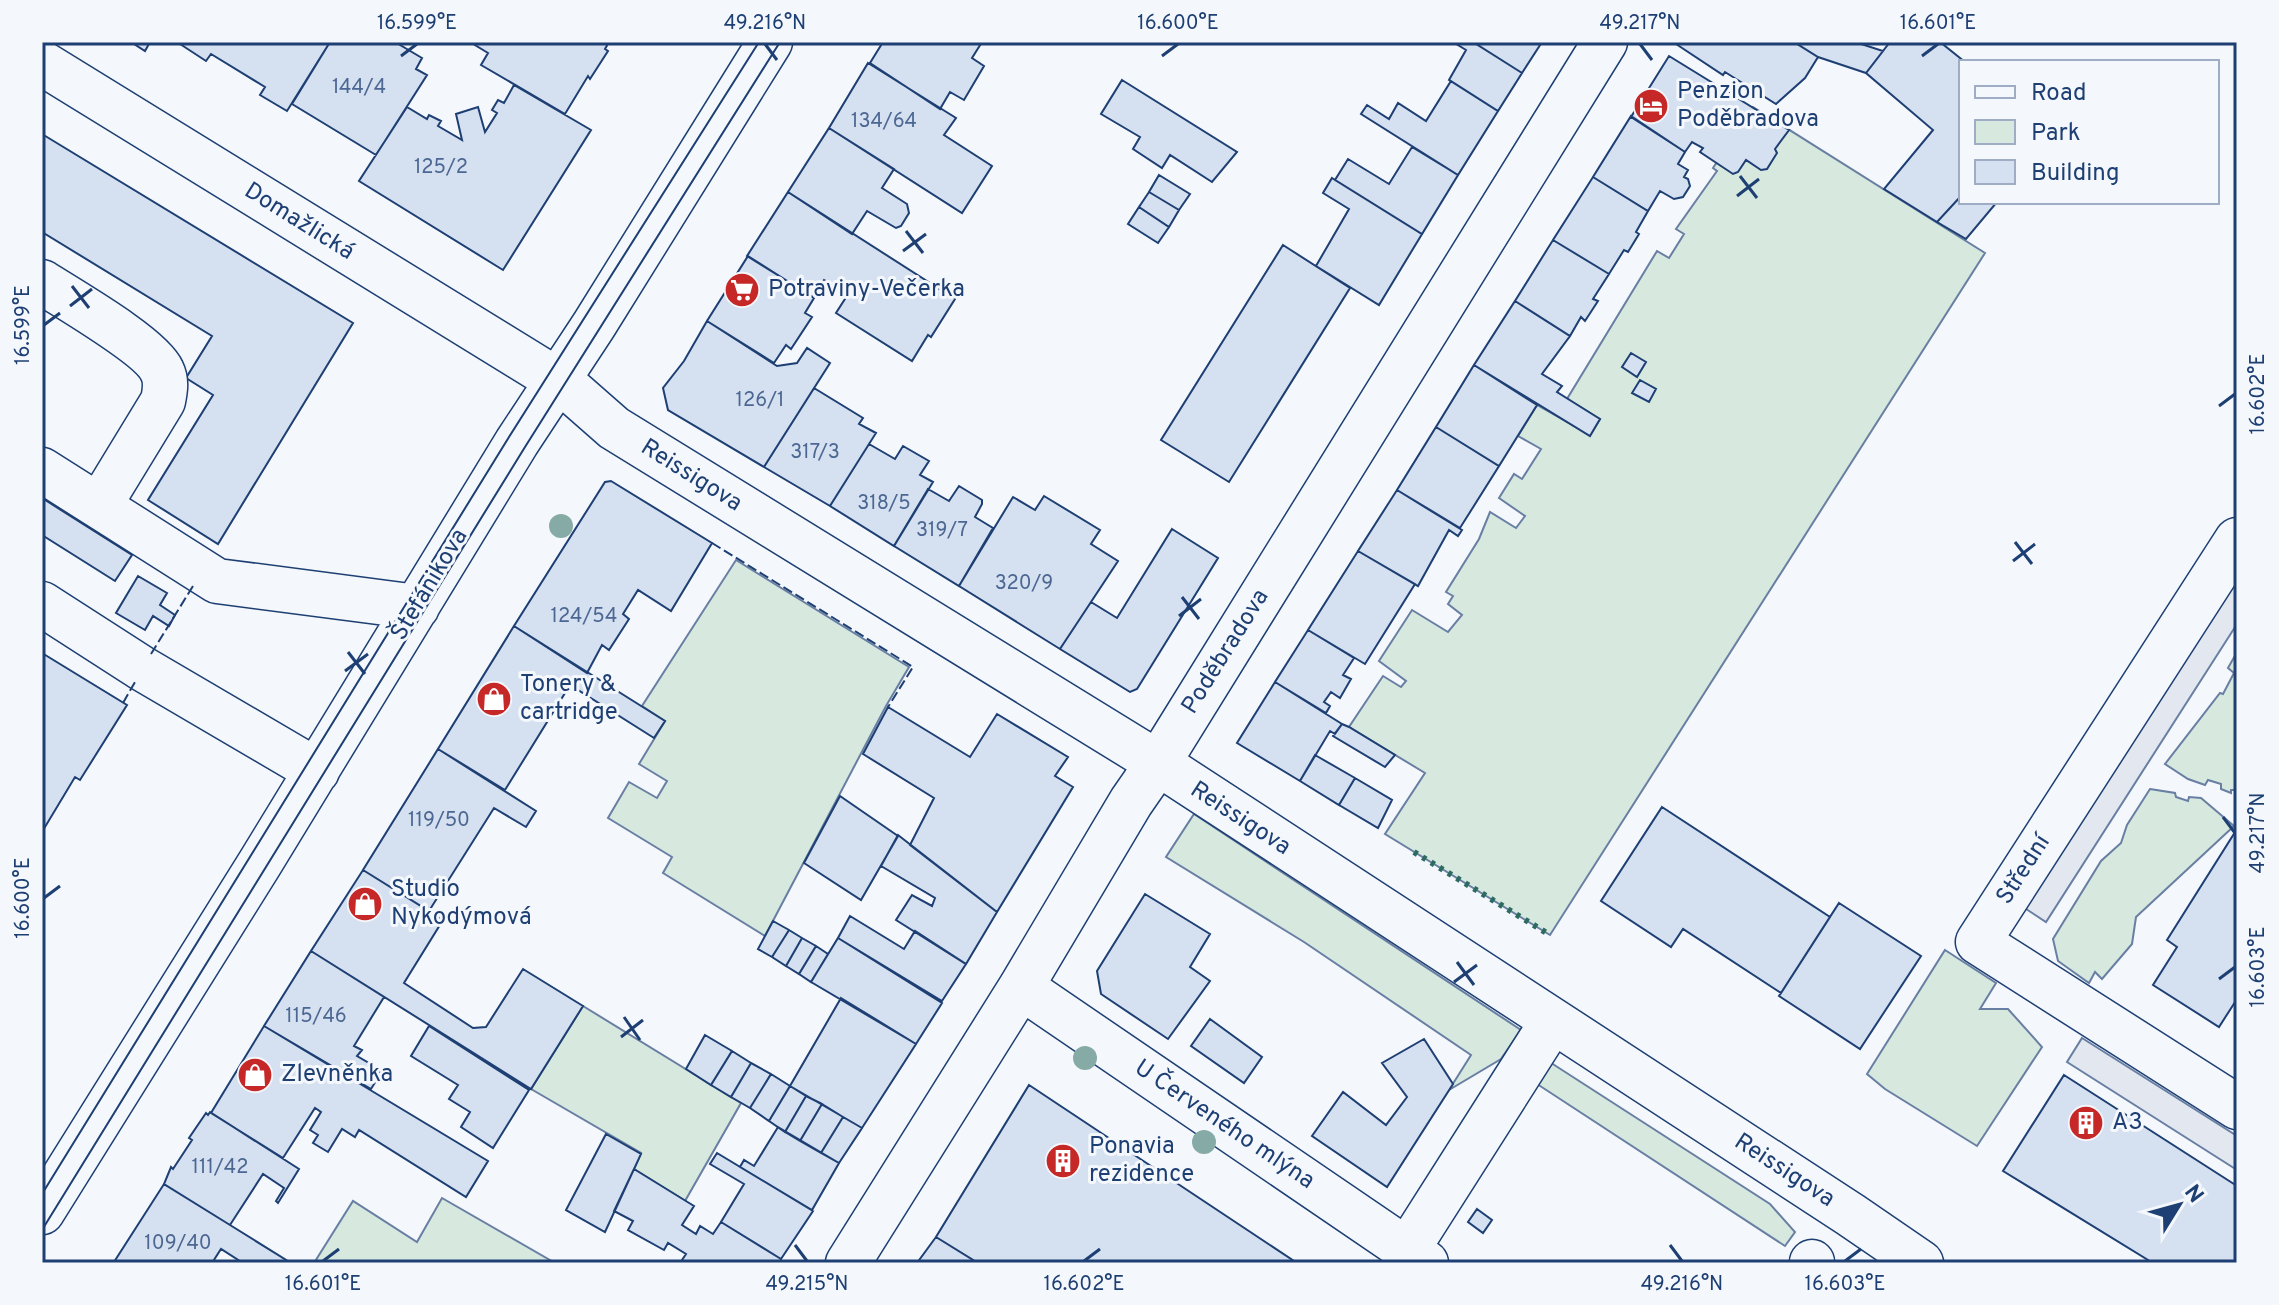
<svg xmlns="http://www.w3.org/2000/svg" width="2279" height="1305" viewBox="0 0 2279 1305" font-family="Overpass,sans-serif">
<rect width="100%" height="100%" fill="#f4f7fb"/>
<path fill="#d7e8df" stroke="#687fa3" stroke-width="2" d="M1753,107l232,146 -435,682 -165,-101 40,-61 -76,-46 34,-51 18,11 5,-6 -27,-20 33,-51 36,22 14,-17 -14,-11 5,-8 -7,-4 33,-53 11,-27 26,16 9,-12 -26,-18 15,-24 8,5 19,-30 -23,-13 19,-31 53,30 10,-16 -33,-20 90,-148 12,7 15,-24 -8,-5 41,-58 -4,-3z
M736,560l173,107 -23,39 -121,230 -102,-63 9,-16 -64,-39 21,-36 28,16 10,-17 -28,-17 26,-43 -23,-15z
M2237,652v138h-6v3l-10,-4v-5l-13,-4 -3,5 -17,-6 -23,-15 55,-71 3,1 11,-21 -6,-5z
M2150,789l25,4 1,4 12,4 1,-4 12,1 33,28 -98,91 -4,27 -30,35 -7,-7 -6,11 -31,-22 -5,-22 48,-78 20,-18 6,-18z
M1194,814l327,216 -20,29 -52,31 22,-35 -167,-113 -138,-85z
M1945,950l51,33 -16,26h28l34,38 -65,99 -92,-57 -18,-15z
M583,1006l158,97 -56,98 -51,-32 7,-16 -110,-64z
M1545,1059l225,145 25,28 -10,14 -251,-164z
M442,1198l113,65h-241l39,-62 64,41z"/>
<path fill="#e3e8f0" stroke="#687fa3" stroke-width="2" d="M2237,572v52l-191,298 -23,-15z
M2082,1038l155,98v34l-170,-108z"/>
<path fill="#d5e0f0" stroke="#1d3f73" stroke-width="2" d="M131,42h19l-5,9z
M181,42h149l-43,69 -27,-16 5,-8 -54,-33 -5,7 -26,-17z
M330,42h65l27,16 -6,11 11,6 -51,80 -84,-51z
M470,42h139l-4,7 3,2 -18,28 -2,-3 -23,38 -84,-49 7,-12z
M883,42h99l-10,16 12,8 -20,34 -14,-8 -10,17 -70,-46z
M1453,42h20l49,31 -24,38 -49,-31 17,-30z
M1473,42h69l-20,31z
M1677,42h117l24,15 -13,21 -29,26 -51,-32 -2,3 -47,-31z
M1794,42h61l28,9 -17,22 -48,-16z
M1890,42h50l25,20h-4v134l-24,26 -53,-33 49,-59 -67,-57z
M1669,56l120,74 -14,19 2,4 -10,16 -6,1 -15,-10 -8,12 -5,2 -33,-22 3,-4 -11,-6 -7,10 -54,-35z
M868,63l88,55 -12,17 48,31 -30,47 -133,-85z
M1122,80l115,72 -25,30 -42,-27 -8,13 -29,-19 7,-12 -39,-23z
M1451,81l47,30 -40,64 -97,-61 6,-9 22,14 9,-16 28,18z
M514,85l77,45 -88,140 -144,-89 48,-74 20,12 2,-4 12,6 -3,5 24,14 -6,-26 22,-7 7,25 12,-19 -5,-3 6,-10 6,3z
M1631,116l54,36 -7,12 10,6 -4,7 4,2 2,7 -7,11 -9,2 -14,-8 -12,20 -55,-34z
M829,128l65,41 -12,19 25,16 2,9 -8,13 -5,2 -29,-17 -15,23 -64,-42z
M42,134l311,189 -135,221 -70,-44 65,-105 -27,-17 26,-42 -170,-104z
M1412,147l46,28 -36,59 -87,-54 13,-21 41,25z
M1159,175l31,19 -11,16 -30,-18z
M1593,177l55,34 -12,21 3,2 -11,18 -4,-2 -15,24 -56,-34z
M1332,178l90,56 -43,71 -63,-39 33,-57 -26,-16z
M788,192l167,107 -24,38 -3,-2 -16,26 -76,-48 16,-25 -13,-8 -4,6 -11,-6 -11,17 -66,-41z
M1149,192l30,18 -10,17 -30,-20z
M1961,196v6h36l-31,37 -29,-17z
M1139,207l30,20 -11,16 -30,-19z
M1553,240l56,34 -16,25 5,2 -13,20 -4,-4 -11,19 -55,-35z
M1283,245l67,43 -121,194 -68,-42z
M748,256l66,42 -9,15 7,4 -21,32 -5,-4 -12,18 -67,-42z
M1515,301l55,35 -28,38 20,12 -5,6 43,27 -10,17 -116,-71z
M707,321l70,45 20,-3 10,-15 23,15 -66,104 -96,-57 -5,-22 21,-27z
M1631,353l15,9 -9,15 -15,-10z
M1474,365l63,40 -38,61 -63,-39z
M1640,380l16,9 -7,13 -17,-9z
M814,388l49,30 -4,6 17,9 -46,73 -66,-39z
M1436,427l63,39 -39,62 -63,-38z
M869,444l26,15 8,-13 26,15 -9,14 13,7 -39,64 -64,-40z
M611,481l101,62 -41,68 -33,-21 -15,24 6,5 -20,31 -7,-5 -15,28 -73,-47 91,-144z
M959,486l23,14v4l-7,13 18,11 -34,58 -65,-40 34,-57 21,12z
M1397,490l65,40 -4,6 -9,-6 -31,56 -60,-35z
M1044,496l56,34 -9,14 27,17 -58,88 -101,-63 54,-89 22,13z
M42,498l90,57 -17,26 -73,-46z
M1172,529l46,29 -81,131 -7,3 -70,-43 31,-47 26,16z
M1358,551l57,33 -50,80 -57,-34z
M138,576l29,17 -7,12 15,10 -6,11 -16,-10 -8,14 -29,-17z
M514,626l151,95 -11,17 -84,-53 -65,105 -67,-41z
M1308,630l46,28 -11,17 8,4 -11,19 -9,-6 -7,10 6,4 -4,7 -51,-31z
M42,653l85,52 -47,75 -5,-3 -33,55z
M1275,682l67,42 -7,10 -5,-3 -30,50 -63,-38z
M888,707l82,50 27,-43 71,43 -13,19 18,11 -76,125 -87,-67 24,-47 -71,-44z
M1342,724l7,3 46,28 -10,12 -52,-31z
M438,749l98,62 -10,16 -32,-19 -65,103 -66,-41z
M1315,755l40,23 -16,27 -39,-24z
M1355,778l37,22 -14,28 -39,-23z
M840,796l58,40 -37,64 -57,-37z
M1662,807l168,110 -49,76 -98,-64 -12,18 -70,-46z
M2237,829v170l-18,28 -66,-42 24,-38 -10,-7z
M898,835l99,77 -31,52 -70,-44 16,-25 20,11 3,-8 -54,-32z
M363,870l80,50 -39,63 69,45 13,-1 37,-58 60,37 -52,83 -220,-138z
M1145,894l65,40 -20,33 20,14 -42,58 -67,-45 -4,-23z
M1839,903l82,53 -61,93 -81,-53z
M850,916l54,33 11,-18 51,33 -24,37 -104,-63z
M773,921l16,9 -17,27 -14,-8z
M789,930l13,8 -16,28 -14,-9z
M802,938l14,8 -17,28 -13,-8z
M838,938l104,65 -26,41 -105,-62z
M816,946l12,8 -17,28 -12,-8z
M311,951l73,46 -30,49 8,4 -5,6 17,10 -1,3 8,4 -10,16 -107,-63z
M841,998l75,46 -54,84 -72,-42z
M1210,1019l52,38 -18,26 -53,-37z
M264,1026l224,135 -22,36 -107,-67 -4,7 -13,-8 -14,23 -15,-9 5,-8 -8,-5 11,-18 -6,-4 -32,50 -72,-45z
M429,1026l100,64 -36,58 -32,-21 9,-15 -21,-13 9,-14 -47,-29z
M705,1035l27,16 -21,34 -25,-16z
M1424,1039l29,45 -66,103 -75,-51 31,-44 43,33 21,-28 -25,-34z
M732,1051l19,12 -20,34 -20,-12z
M751,1063l20,11 -21,34 -19,-11z
M771,1074l19,12 -21,35 -19,-13z
M2064,1075l173,111v77h-84l-150,-92z
M1029,1085l268,178h-319l-42,-26z
M790,1086l16,10 -21,36 -16,-11z
M806,1096l16,8 -22,37 -15,-9z
M822,1104l21,13 -22,36 -21,-12z
M210,1112l89,57 -21,34 -2,-2 8,-13 -21,-14 -33,51 -66,-41 7,-17 2,2 19,-29 -3,-2 17,-25 2,2z
M843,1117l19,11 -23,35 -18,-10z
M778,1127l61,36 -27,47 -72,-43 4,-7 10,6z
M606,1134l35,20 -36,78 -39,-22z
M717,1153l96,58 -32,48 -60,-37 23,-38 -34,-20z
M634,1169l60,37 -12,19 14,9 4,-8 13,8 8,-12 60,37 -2,4h-99l6,-9 -18,-11 -4,7 -36,-20 5,-9 -19,-10z
M164,1184l66,41 61,38h-48l-22,-14 -9,14 -98,-1z
M1477,1209l15,11 -9,13 -15,-11z
M936,1237l42,26h-61z"/>
<g fill="none" stroke-linecap="round" stroke-linejoin="round">
<defs>
<path id="minor" d="M42,63l523,322 49,43 544,335 693,452 70,48
M42,282c26,17 109,64 120,89 5,10 3,20 1,30l-64,105
M42,470l175,111 200,26
M2237,540l-259,402 259,165
M42,604l101,65 174,102
M1021,987l405,276
M42,1212l218,-349 257,-421 77,-117 176,-283
M1407,1250l145,-228
M848,1263l173,-276 110,-185 27,-39 447,-721
M1812,1263v-1"/>
</defs>
<use href="#minor" stroke="#1d3f73" stroke-width="47"/>
<use href="#minor" stroke="#f4f7fb" stroke-width="44"/>
<path stroke="#1d3f73" stroke-width="2" d="M42,1194l467,-757 250,-395
M42,1230l483,-783 255,-405"/>
<path stroke="#2c6c60" stroke-width="6" stroke-dasharray="4 6" stroke-linecap="butt" d="M1414,852l136,83"/>
<path stroke="#1d3f73" stroke-width="2" stroke-dasharray="10 4" stroke-linecap="butt" d="M712,543l201,124 -25,40
M151,654l42,-68
M123,703l12,-21"/>
</g>
<g fill="#86aba6">
<circle cx="561" cy="526" r="12"/>
<circle cx="1085" cy="1058" r="12"/>
<circle cx="1204" cy="1142" r="12"/>
</g>
<path fill="none" stroke="#1d3f73" stroke-width="3" d="M765,44l12,16M1640,44l12,16M401,56l16,-12M1162,56l16,-12M1922,56l16,-12M1740,176l17,22M1737,196l22,-17M906,231l17,22M903,251l23,-17M72,286l17,22M70,306l22,-17M44,325l16,-12M2219,406l16,-12M2015,542l17,22M2013,561l22,-17M1182,597l17,22M1179,616l22,-17M348,652l17,22M345,671l23,-17M2223,817l12,16M44,898l16,-12M1457,962l17,23M2219,979l16,-12M1454,982l23,-17M624,1017l16,23M621,1037l22,-17M795,1245l12,16M1670,1245l12,16M323,1261l16,-12M1084,1261l16,-12M1845,1261l16,-12"/>
<defs>
<symbol id="hotel-disc" viewBox="-11 -11 22 22"><circle r="9.5" fill="#c62828" stroke="#f4f7fb"/><path d="M-6-4.5h1.5V1H6V5H4.5V3h-9V5H-6ZM-4 0a1.8 1.8 0 1 1 3.6 0ZM.5 0V-2.5h3Q6-2.5 6 0Z" fill="#fff"/></symbol>
<symbol id="supermarket-disc" viewBox="-11 -11 22 22"><circle r="9.5" fill="#c62828" stroke="#f4f7fb"/><path d="M-6-5.5h2.5l.6 2H6L4.5 2H-2.5L-4.4-4H-6ZM-1.5 3.2a1.3 1.3 0 1 0 .1 0ZM3 3.2a1.3 1.3 0 1 0 .1 0Z" fill="#fff"/></symbol>
<symbol id="shop-disc" viewBox="-11 -11 22 22"><circle r="9.5" fill="#c62828" stroke="#f4f7fb"/><path d="M-5-2.5h2.3a2.7 3.5 0 0 1 5.4 0H5L5.5 6h-11ZM-1.5-2.5h3a1.5 2.3 0 0 0-3 0Z" fill="#fff"/></symbol>
<symbol id="building-disc" viewBox="-11 -11 22 22"><circle r="9.5" fill="#c62828" stroke="#f4f7fb"/><path d="M-4-6H4V6H1V3H-1V6H-4ZM-2.5-4.3h1.7v1.8h-1.7ZM.8-4.3h1.7v1.8H.8ZM-2.5-1h1.7V.8h-1.7ZM.8-1h1.7V.8H.8Z" fill="#fff"/></symbol>
</defs>
<g fill-rule="evenodd">
<use href="#hotel-disc" x="1631" y="86" width="40" height="40"/>
<use href="#supermarket-disc" x="722" y="270" width="40" height="40"/>
<use href="#shop-disc" x="474" y="679" width="40" height="40"/>
<use href="#shop-disc" x="345" y="884" width="40" height="40"/>
<use href="#shop-disc" x="235" y="1055" width="40" height="40"/>
<use href="#building-disc" x="2066" y="1103" width="40" height="40"/>
<use href="#building-disc" x="1043" y="1141" width="40" height="40"/>
</g>
<g text-anchor="middle" dominant-baseline="central" stroke-width="6" stroke-linejoin="round" paint-order="stroke">
<g font-size="20" fill="#4b6792">
<text x="359" y="88">144/4</text>
<text x="884" y="122">134/64</text>
<text x="441" y="168">125/2</text>
<text x="760" y="401">126/1</text>
<text x="815" y="453">317/3</text>
<text x="884" y="504">318/5</text>
<text x="942" y="531">319/7</text>
<text x="1024" y="584">320/9</text>
<text x="584" y="617">124/54</text>
<text x="439" y="821">119/50</text>
<text x="316" y="1017">115/46</text>
<text x="220" y="1168">111/42</text>
<text x="178" y="1244">109/40</text>
</g>
<g font-size="24" fill="#1d3f73" stroke="#f4f7fb" text-anchor="start">
<text x="1677" y="92">Penzion<tspan x="1677" dy="28">Poděbradova</tspan></text>
<text x="768" y="290">Potraviny-Večerka</text>
<text x="520" y="685">Tonery &amp;<tspan x="520" dy="28">cartridge</tspan></text>
<text x="391" y="890">Studio<tspan x="391" dy="28">Nykodýmová</tspan></text>
<text x="281" y="1075">Zlevněnka</text>
<text x="2112" y="1123">A3</text>
<text x="1089" y="1147">Ponavia<tspan x="1089" dy="28">rezidence</tspan></text>
</g>
<g font-size="24" fill="#1d3f73" stroke="#f4f7fb">
<text transform="translate(299 222) rotate(32)">Domažlická</text>
<text transform="translate(691 476) rotate(32)">Reissigova</text>
<text transform="translate(430 585) rotate(-59)">Štefánikova</text>
<text transform="translate(1226 652) rotate(-58)">Poděbradova</text>
<text transform="translate(1240 819) rotate(33)">Reissigova</text>
<text transform="translate(2024 870) rotate(-57)">Střední</text>
<text transform="translate(1224 1125) rotate(34)">U Červeného mlýna</text>
<text transform="translate(1784 1171) rotate(33)">Reissigova</text>
</g>
</g>
<rect width="2279" height="1305" fill="none" stroke="#f4f7fb" stroke-width="88"/>
<rect x="1959" y="60" width="260" height="144" fill="#f4f7fb" stroke="#9eadc5" stroke-width="2"/>
<rect x="1975" y="86" width="40" height="12" fill="#f4f7fb" stroke="#9eadc5" stroke-width="2"/>
<text x="2031" y="100" font-size="24" fill="#1d3f73">Road</text>
<rect x="1975" y="120" width="40" height="24" fill="#d7e8df" stroke="#9eadc5" stroke-width="2"/>
<text x="2031" y="140" font-size="24" fill="#1d3f73">Park</text>
<rect x="1975" y="160" width="40" height="24" fill="#d5e0f0" stroke="#9eadc5" stroke-width="2"/>
<text x="2031" y="180" font-size="24" fill="#1d3f73">Building</text>
<g transform="translate(2179 1205) rotate(53)" stroke="#f4f7fb" stroke-width="6" paint-order="stroke">
<path d="M0-6L14 30L0 20L-14 30Z" fill="#1d3f73"/>
<text y="-12" font-size="22" font-weight="bold" text-anchor="middle" fill="#1d3f73">N</text>
</g>
<rect x="44" y="44" width="2191" height="1217" fill="none" stroke="#1d3f73" stroke-width="3"/>
<g font-size="20" text-anchor="middle" fill="#1d3f73">
<text x="417" y="29">16.599°E</text>
<text x="765" y="29">49.216°N</text>
<text x="1178" y="29">16.600°E</text>
<text x="1640" y="29">49.217°N</text>
<text x="1938" y="29">16.601°E</text>
<text transform="translate(22 325) rotate(-90)" y="7">16.599°E</text>
<text transform="translate(2257 394) rotate(-90)" y="7">16.602°E</text>
<text transform="translate(2257 833) rotate(-90)" y="7">49.217°N</text>
<text transform="translate(22 898) rotate(-90)" y="7">16.600°E</text>
<text transform="translate(2257 967) rotate(-90)" y="7">16.603°E</text>
<text x="323" y="1290">16.601°E</text>
<text x="807" y="1290">49.215°N</text>
<text x="1084" y="1290">16.602°E</text>
<text x="1682" y="1290">49.216°N</text>
<text x="1845" y="1290">16.603°E</text>
</g>
</svg>
